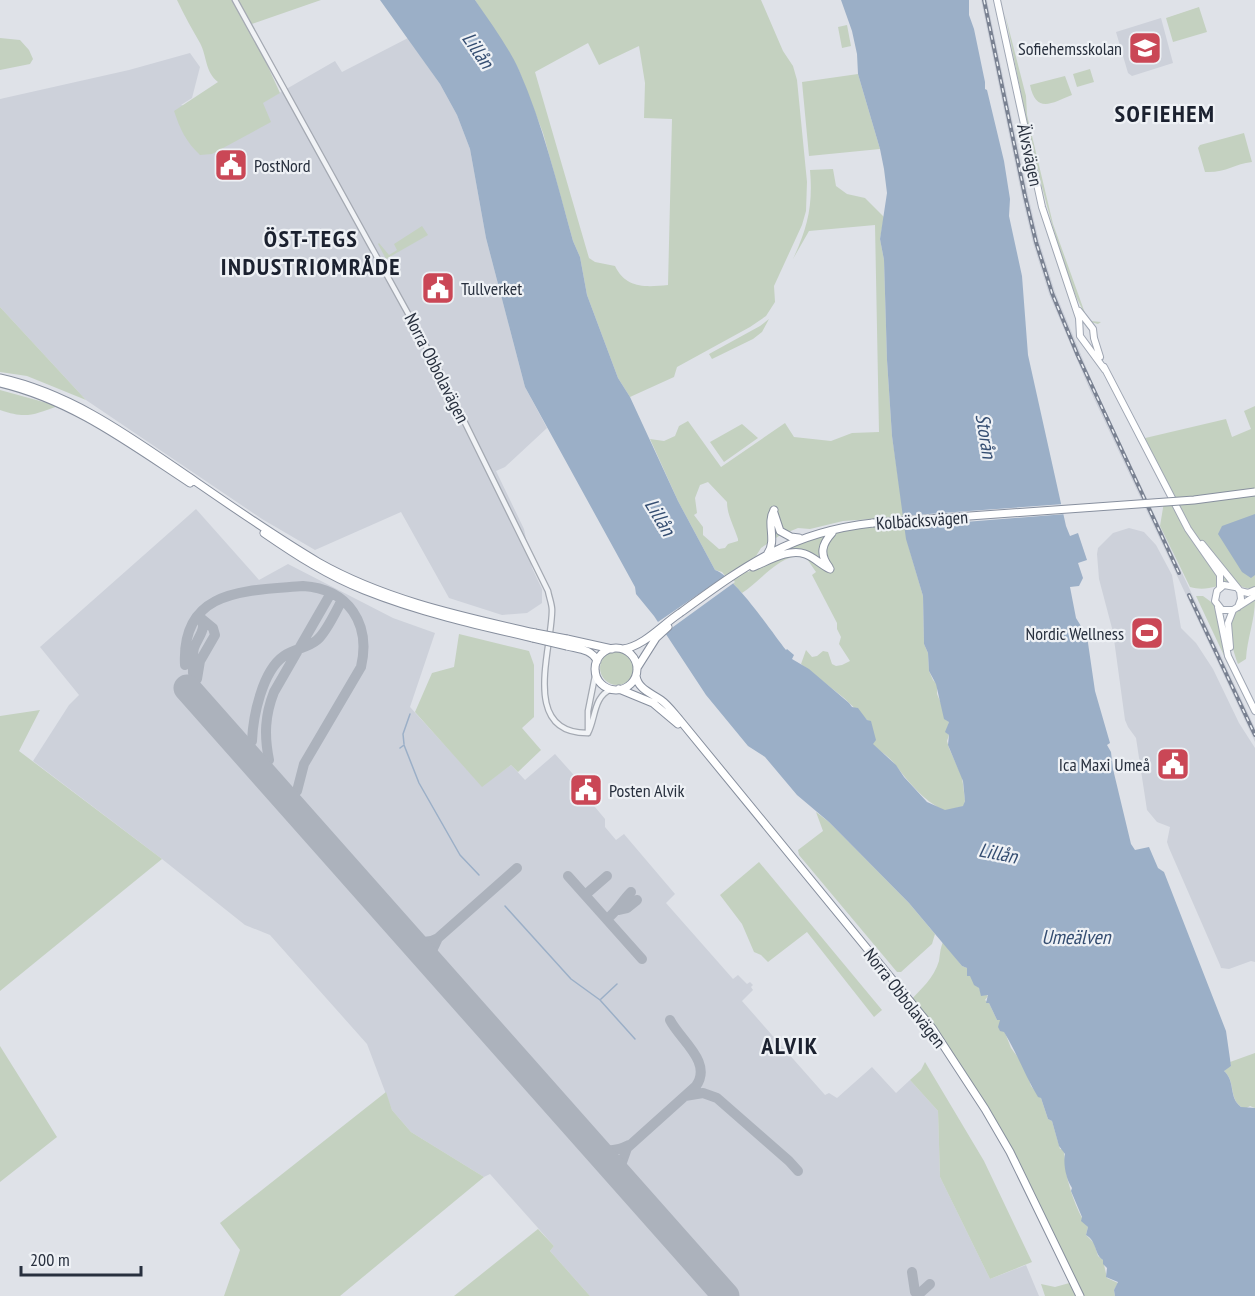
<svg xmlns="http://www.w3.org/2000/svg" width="1255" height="1296" viewBox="0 0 1255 1296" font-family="'PT Sans Narrow',sans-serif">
<rect width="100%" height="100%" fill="#dfe2e8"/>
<path fill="#cdd1da" d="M981,0h6l41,195 11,46 16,51 39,94 161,342v14l-166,-354 -40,-94 -16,-51 -11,-46z
M1161,18l12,45 -41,13 -4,-3 -12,-41z
M408,38l32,46 17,31 13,34 16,89 39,149 22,41 -42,39 -9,4 28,58 8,39 10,21v14l-15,10 -25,2 -53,-17 -48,-86 -86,38 -53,-31 -176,-119 -86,-93v-208l129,-29 61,-17 10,14 -8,31 -11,7 89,17 -8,-19 73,-42 7,11z
M196,509l63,71 29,-16 105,54 42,15 -25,74 72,79 29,-21 14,15 30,-26 34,38 3,7 -2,2 15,18v8l11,13 8,-6 51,60 -9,9 67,76 5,-4 9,9 3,-2 3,3 -2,2 2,3 -11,11 83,94 4,-2 8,5 35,-31 24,26 14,-13 28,31 2,66 50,102 36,-14 13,31h-449l-40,-45 4,-5 -64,-72 -6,3 -73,-45 -19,-22 -25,-66 -97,-109 -25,-10 -83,-66 -129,-98 36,-56 10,-10 -39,-48z
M1129,528l15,4 12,13 16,30 9,53 15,15 17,26 26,54 16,25v214l-4,-1 -22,8 -8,-1 -1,-3 -51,-117 -2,-6 3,-15 -13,-5 -10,-12 -11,-72 -8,-11 -3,-7 -12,-88 -14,-53 -2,-25 1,-6 15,-15z"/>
<path fill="#c4d1c0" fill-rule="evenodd" d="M177,0h144l-72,25 31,68 -17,10 8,19 -59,32 -12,1c-14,-13 -20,-26 -26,-44l44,-29c-13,-10 -11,-26 -18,-39 -8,-14 -16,-28 -23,-43z
M475,0h286l22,51 10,15 4,14 10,102 -1,29 -4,14 -28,61 1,16 -9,14 -16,11 -73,40 -3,10 -44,20 -12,-19 -31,-83 -7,-38 -7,-16 -30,-108 -25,-65zM588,43l11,22 40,-19 6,37 -1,35 28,1 -4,166c-22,2 -42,4 -53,-19l-20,-4 -6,-4 -54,-186z
M1199,7l8,25 -34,10 -7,-24z
M1005,14l21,82 1,19 26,109 33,92 5,5 10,1 -3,2 -8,-2c-15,-22 -23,-49 -31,-75 -24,-76 -38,-155 -54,-233z
M847,25l4,21 -9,2 -4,-21z
M0,38l20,2 9,10 4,9 -3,5 -30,6z
M1090,69l4,13 -17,5 -4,-13z
M858,74l22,75 -71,7 -7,-74z
M1065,76l7,19c-20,8 -36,19 -42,-10z
M1244,133l8,29c-18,2 -26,11 -47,10l-7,-24 2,-3z
M833,169l3,17 11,8 18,4 19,19 -4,22 4,21 3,100 5,76 12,81 -61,4 -33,8 -12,-1 -19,8 -18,12 -5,8 -30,21 -4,-5 -7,-2 -37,-69 -28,-62 14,2 11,-5 4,-10 9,-5 33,46 64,-44 9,14 37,4 21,-8 27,-1 -4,-207 -66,6 -16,28c15,-32 20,-54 17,-89zM708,482l19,20c0,13 7,24 11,37v2l-10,3 -3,4 -6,1 -16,-14v-8l-9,-12 3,-2 -2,-15 5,-13z
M422,226l6,9 -42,24 -8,-15 1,-1 10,12 8,-5 -3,-6z
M0,307l86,93 -59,-24 -27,-4z
M769,319l-7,13 -9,7 -41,20 -3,-5 51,-28z
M0,390l58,16c-25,9 -32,13 -58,4z
M1255,406v181c-9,3 -10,0 -18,-2 -16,-4 -27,8 -47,2l-30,-61 4,-24 8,-8 -31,-55 85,-20 6,18 19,-8 -7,-18z
M742,424l16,14 -34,24 -14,-20z
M904,521l5,27 14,48 1,48 4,9 1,18 4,9 4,4v10l12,28 -3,10 3,3 -2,6 2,7 13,29 3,23 -1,6 -19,5c-23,-11 -37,-30 -52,-49 -6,-7 -15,-12 -21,-18l-1,-22 -4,-2 -23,-22 -43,-34 5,-14 6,7 5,-1 6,-5 5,1 4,12 4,2 6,-1 8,-4 -11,-17 2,-7 -4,-8v-6l-25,-48 4,-3 -11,-16c-25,-3 -44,25 -63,37l-13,-14 15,-11 4,4 35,-22 38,-15 33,-6 40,-4z
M1196,596h7l11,8 13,58z
M1255,599c0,21 -8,40 -9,60l-8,5c-5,-12 -13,-41 -3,-51 4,-6 14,-10 20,-14z
M459,634l70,17 5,14v52l-12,11 19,22 -23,22 -7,-7 -29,22 -67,-75 17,-39 22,-6z
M600 668a17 17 0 1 1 34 0a17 17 0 1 1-34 0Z
M40,710l-21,41 143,108 -162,132v-275z
M816,812l13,10 80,81 26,31 -3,10 -31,28h-4l-98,-117 -1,-5 25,-19z
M759,862l123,148 -8,7 -67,-85 -39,30 -7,-7 -7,-3 -12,-28 -22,-29z
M943,942l19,24 5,2 13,22 8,6 -3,4 4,3 8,17h3l11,28 14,19 6,19 10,12 7,21 4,2 8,28h3c3,9 2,22 5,32 4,15 11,35 20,46l-2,8 8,8 4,13 5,4 4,18 11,5 -4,7 1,6h-70l-4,-12 14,3 18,-5 -88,-173 -75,-108c11,-12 24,-23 29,-40 1,-6 1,-12 4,-19z
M0,1046l57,91 -57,45z
M1255,1053v55l-5,-2 -5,3c-18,-8 -8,-27 -21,-38l1,-2 6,-3 -1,-4z
M925,1062l59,99 48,101 -42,17 -50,-102 -2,-66 -28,-31 11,-10z
M386,1092l6,18 19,22 73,45 -144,119h-116l16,-46 -20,-27z
M538,1229l16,17 -4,5 40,45h-136z"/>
<path fill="#9bafc7" d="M380,0h95c15,22 33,46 44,70 24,55 38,113 54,171l7,16 7,38 31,83 12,19 48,104 37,69c20,7 56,61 71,80l1,-1 7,6 -2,4 17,10 40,34 3,4 6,1 9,12 4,1 5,19 -3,4 23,21 8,12 23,25 18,8 18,-4 2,-5 -2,-20 -15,-36 1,-10 -4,-3 4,-10 -5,-3 -8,-35 -7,-13 -1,-18 -4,-9 -1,-48 -17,-57 -14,-103 -5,-76 -3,-100 -4,-21 7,-46 -3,-24 -4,-20 -22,-75 -1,-20 -5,-23 -11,-31h128v15l5,14 11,53v7l2,1 17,71 6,38 -1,17 13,60 6,79 38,171 4,10 8,-3 9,27 -9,3 5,15 -4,8 -9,1 6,31 11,18 8,55 15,52 -3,2 4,7 2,17 18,75 4,6 14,-3 9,21 6,4 62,159 5,35 -7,5c12,11 4,26 17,36l14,1v188h-140l-1,-6 4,-8 -12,-5 1,-9 -4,-4v-4c-9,-6 -6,-19 -17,-25l2,-8 -7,-6 1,-4 -11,-26 1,-3c-6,-9 -9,-24 -7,-34l-6,-8 -7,-25 -4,-2 -7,-21 -3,-1c-13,-21 -21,-44 -34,-65l-4,-1 -2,-4 2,-7h-3l-8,-17h-3l2,-8 -7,1 -2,-8 -5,-3 -4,-9h-3v-8l-5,-2 -53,-63 -80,-81 -32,-27 -32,-38 -17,-11 -42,-51 -52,-79 -18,-22 -1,-7 -110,-200 -39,-149 -16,-89 -13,-34 -17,-31z
M1255,514v61l-4,3 -9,-6 -24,-38 4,-8z"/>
<path fill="#dfe2e8" d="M1064,504l2,10 -164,13 -1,-11z
M728,574l7,8 -73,53 -7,-11z"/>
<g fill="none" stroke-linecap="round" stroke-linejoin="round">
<path stroke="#9bafc7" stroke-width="1.5" d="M404,744l-1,-10 7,-20
M400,748l4,-3 15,38 41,72 19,20
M505,906l66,73 29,21 35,39
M601,999l16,-15"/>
<path stroke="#acb2bc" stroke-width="10" d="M185,665c-4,-77 61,-74 118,-79 46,3 68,38 58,81l-57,97 -7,27
M193,673c0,-8 -1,-17 1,-25 4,-12 14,-19 6,-32
M197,679l3,-18 15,-26 -2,-7 -11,-9
M252,741c1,-24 10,-70 32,-85 9,-7 24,-8 33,-16 9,-7 19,-29 25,-40
M269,760c-5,-25 -4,-45 5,-68l57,-99
M568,876l74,83
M585,895l22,-19
M618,910l9,-2 10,-8
M607,919c10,-8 15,-18 24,-27
M403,931c11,9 21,15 35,7
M438,971l-7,-18 7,-15 79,-70
M685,1096l18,-3 14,5 72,63 9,10
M591,1144c14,8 24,8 38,1
M626,1184l-5,-19 6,-17 69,-62c17,-24 -16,-46 -26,-66
M912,1272l3,20
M919,1294l11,-10"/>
<path stroke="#acb2bc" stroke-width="27" d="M187,688l539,608"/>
<defs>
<path id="minor" d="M235,0l202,366 111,225c1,6 4,13 4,19 0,39 -32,124 36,123
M588,733v-22l8,-40
M588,733c8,-15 5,-37 24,-44"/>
<path id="major" d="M997,0l45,207 37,111 1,18 25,34
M1079,311l14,18 1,9 6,19
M1104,367l84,162 32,46v12
M1202,544l38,47 1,8 -3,8
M1235,587l-11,-2 -7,6 -2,10 7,9h11l22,-14
M1240,591l8,2 7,-3
M1218,607l10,49 27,55
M1230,647l-2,-24 5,-13"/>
<path id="highway" d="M0,378c72,16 129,58 189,99 42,29 85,59 129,85 67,38 143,54 217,71
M0,383c72,17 129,60 190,100
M774,513l6,18 11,6 8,1
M264,533c32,22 64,43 100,57 55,22 112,35 169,48
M768,553c9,-14 -2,-29 6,-43
M753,567c15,-6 36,-19 52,-13 9,3 16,11 25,15
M829,567c-10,-13 -7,-23 3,-34
M567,639l45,10
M567,646c11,3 25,3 30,15
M595 669a21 21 0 1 1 42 0a21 21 0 1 1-42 0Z
M623,649c21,-3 39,-24 57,-36 66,-48 110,-81 193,-90
M637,668l19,-30 12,-11
M636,676c2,13 15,17 25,24 7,5 12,12 18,19l253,309 53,81 25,43 70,144
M619,689l34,14 25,21"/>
</defs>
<use href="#minor" stroke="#a4a9b2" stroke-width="7"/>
<use href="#major" stroke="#9fa6b3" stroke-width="8"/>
<use href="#highway" stroke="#878f9e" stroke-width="9"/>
<use href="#minor" stroke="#f1f3f6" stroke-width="4.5"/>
<use href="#major" stroke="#fff" stroke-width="6"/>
<use href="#highway" stroke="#fff" stroke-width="7"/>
<defs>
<path id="rail" d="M984,0l41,196 11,46 16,51 26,63 101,217
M1189,595l66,140"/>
</defs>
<use href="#rail" stroke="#798191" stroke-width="4"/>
<use href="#rail" stroke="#eef1f5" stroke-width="1.5" stroke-dasharray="4.5" stroke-linecap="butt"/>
<defs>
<path id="highway-bridge" d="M873,523l321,-23 61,-8
M535,633l32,6
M533,638l34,8"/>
</defs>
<use href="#highway-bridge" stroke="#878f9e" stroke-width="9" stroke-linecap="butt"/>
<use href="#highway-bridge" stroke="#fff" stroke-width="7"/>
</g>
<defs>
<symbol id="school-square" viewBox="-11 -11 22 22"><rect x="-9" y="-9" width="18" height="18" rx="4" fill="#ca4756" stroke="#eef1f5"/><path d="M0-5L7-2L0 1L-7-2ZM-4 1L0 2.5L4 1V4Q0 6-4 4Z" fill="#fff"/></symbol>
<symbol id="civic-square" viewBox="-11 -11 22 22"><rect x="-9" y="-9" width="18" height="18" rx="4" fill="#ca4756" stroke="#eef1f5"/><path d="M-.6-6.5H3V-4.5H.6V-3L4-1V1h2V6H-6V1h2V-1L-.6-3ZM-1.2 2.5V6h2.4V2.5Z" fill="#fff"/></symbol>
<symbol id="stadium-square" viewBox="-11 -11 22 22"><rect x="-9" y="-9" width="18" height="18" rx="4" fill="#ca4756" stroke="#eef1f5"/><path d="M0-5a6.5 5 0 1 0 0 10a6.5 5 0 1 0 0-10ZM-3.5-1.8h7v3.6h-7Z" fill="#fff"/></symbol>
</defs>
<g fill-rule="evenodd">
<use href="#school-square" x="1126" y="29" width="38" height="38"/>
<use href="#civic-square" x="212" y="146" width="38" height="38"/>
<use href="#civic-square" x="419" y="269" width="38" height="38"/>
<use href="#stadium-square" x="1128" y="614" width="38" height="38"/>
<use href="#civic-square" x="1154" y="745" width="38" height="38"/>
<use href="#civic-square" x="567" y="771" width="38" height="38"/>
</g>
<g text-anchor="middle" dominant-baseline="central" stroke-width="4.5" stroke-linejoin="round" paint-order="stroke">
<g font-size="18" fill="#28303e" stroke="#eef1f5" text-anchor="end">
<text x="1122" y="48">Sofiehemsskolan</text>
<text x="254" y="165" text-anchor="start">PostNord</text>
<text x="461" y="288" text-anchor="start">Tullverket</text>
<text x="1124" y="633">Nordic Wellness</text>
<text x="1150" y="764">Ica Maxi Umeå</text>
<text x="609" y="790" text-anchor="start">Posten Alvik</text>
</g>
<g font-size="18" fill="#28303e" stroke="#eef1f5">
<text transform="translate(1030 155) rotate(78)">Älvsvägen</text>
<text transform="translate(437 368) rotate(63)">Norra Obbolavägen</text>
<text transform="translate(922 520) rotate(-4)">Kolbäcksvägen</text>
<text transform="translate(905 998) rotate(52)">Norra Obbolavägen</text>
</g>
<g font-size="20" font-style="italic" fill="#344d71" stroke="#eef1f5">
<text transform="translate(478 50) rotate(55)">Lillån</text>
<text transform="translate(986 436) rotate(81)">Storån</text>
<text transform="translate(660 517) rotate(59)">Lillån</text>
<text transform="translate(998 853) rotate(11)">Lillån</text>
<text x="1076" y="937">Umeälven</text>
</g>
<g font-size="24" font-weight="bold" letter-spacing="1.5" fill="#1b212f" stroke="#eef1f5">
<text x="1165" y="113">SOFIEHEM</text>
<text x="311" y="238">ÖST-TEGS<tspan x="311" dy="28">INDUSTRIOMRÅDE</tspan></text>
<text x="790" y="1045">ALVIK</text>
</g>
</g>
<path d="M21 1266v9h120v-9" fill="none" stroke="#28303e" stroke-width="3"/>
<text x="30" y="1266" font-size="18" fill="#28303e" stroke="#eef1f5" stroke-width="4.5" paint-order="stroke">200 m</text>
</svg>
